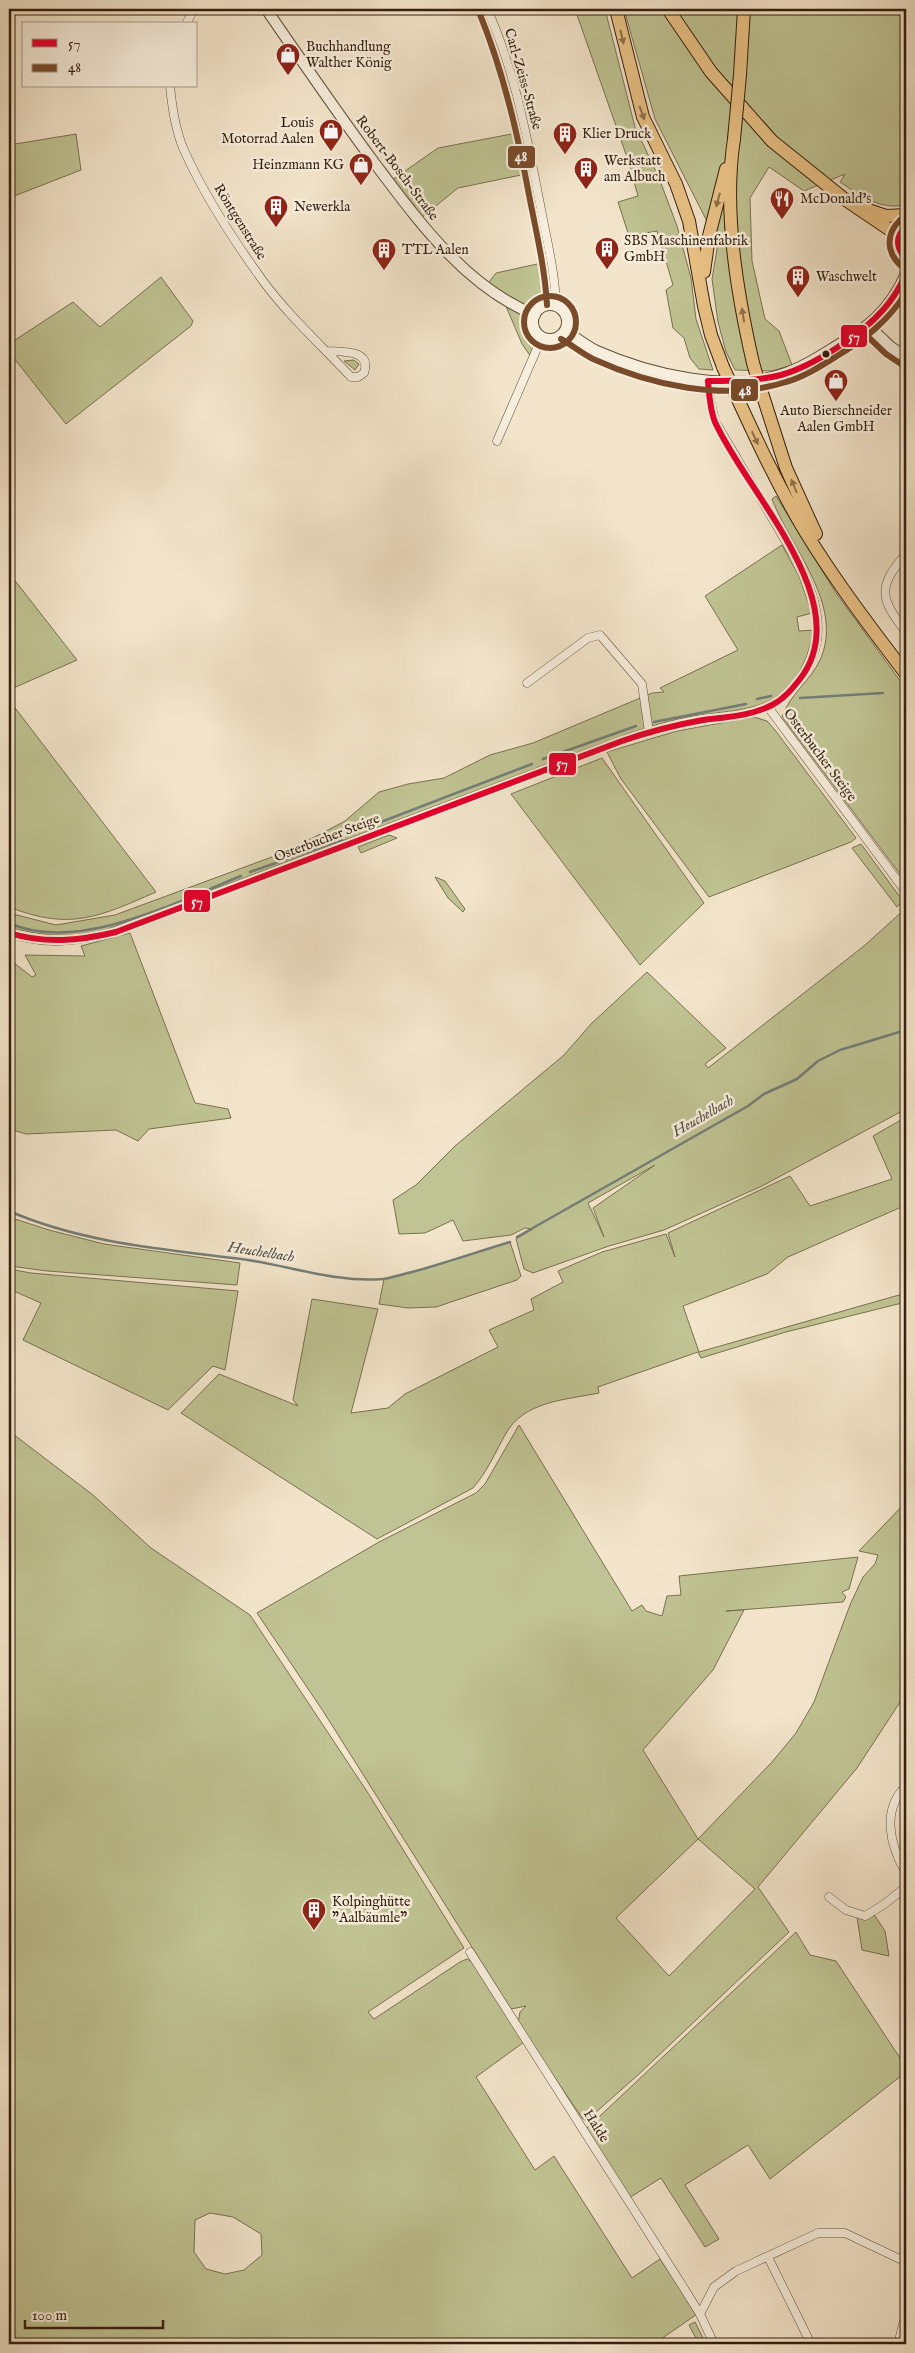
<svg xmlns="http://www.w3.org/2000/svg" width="915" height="2353" viewBox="0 0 915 2353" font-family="'IM FELL English',serif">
<rect width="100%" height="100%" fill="#f3e5cb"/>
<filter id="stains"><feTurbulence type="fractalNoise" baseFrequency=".004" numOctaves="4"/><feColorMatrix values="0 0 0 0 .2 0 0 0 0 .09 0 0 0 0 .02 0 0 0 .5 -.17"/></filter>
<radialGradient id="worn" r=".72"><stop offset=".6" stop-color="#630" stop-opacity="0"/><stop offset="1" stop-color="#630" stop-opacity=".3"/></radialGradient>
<path fill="#c0c393" stroke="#7a7150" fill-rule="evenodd" d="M570,9h35l30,118 24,51 18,48 14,52 5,41 17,51 -14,-1 -9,-11 -6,-20 -11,-10 -7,-38 7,-5 -16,-54 -28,5 -11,-34 20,-6 -10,-36 -52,-148 -4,1z
M624,9h282v196c-27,5 -45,-9 -66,-23l5,-8 -41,17 -35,-24 -19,31 2,63 13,58 14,12 13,34 -20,6 -37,-1 -9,-18 -8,-30 -6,-43 6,-36 -63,-124z
M517,133l9,41 -68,14 -37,30 -29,-38 46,-32z
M76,134l5,36 -72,28v-53z
M551,261l5,44 -12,1 -9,9 -1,11 8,11 -11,20 -9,-13 -19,-45 -17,-13 10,-13z
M161,277l32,44 -2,5 -125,98 -57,-72v-8l64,-42 27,25z
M354,360l5,4 -4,6 -11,-9z
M776,496l60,97 70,96v193l-124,-165c8,-23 28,-36 38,-57 25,-55 -30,-113 -48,-161z
M782,545l17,31 13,37 -15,4 2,14 15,-1c-5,22 -12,45 -30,61 -23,21 -62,20 -91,25 -23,4 -44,11 -66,18l-519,195c-35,9 -64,8 -99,-2v-14l47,12 59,-10 173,-64 57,-30 34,-29 29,-8 36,-6 46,-23 43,-12 119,-50 12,-1 -4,-4 78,-38 -33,-54z
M9,573l68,87 -68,30z
M9,700l147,192c-57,25 -86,39 -147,15z
M754,717l13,4 8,9 81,108 -5,4 -142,55 -88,-118 -14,-27 70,-21z
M602,758l102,145 -64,62 -129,-171z
M389,835l8,3 -36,15 -3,-6z
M861,844l42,57 -6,6 -45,-59z
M435,877l10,4 20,28 -2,3 -15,-14z
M906,908v201l-144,77 -98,44 -55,16 -76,27 -9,-4 -8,-30 17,-10 -8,-1 -14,7 -48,6 -10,-21 -28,13 -26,1 -6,-34 23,-15 39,-39 109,-91 27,-31 56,-52 79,76 -21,16 3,4 156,-122zM655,1165l-62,43 11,29 -16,-34z
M130,933l65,170 33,6 3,9 -82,11 -11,12 -22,-11 -90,4 -17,-5v-170l23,18 4,-2 -11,-20 60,1 -4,-10z
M906,1117v88l-118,52 -21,17 -84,32 16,46 207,-59v9l-120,30 -85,26 -3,-6 -100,35 1,6c-34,7 -76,8 -94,42 -10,18 -18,37 -32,53l-96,51 -196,-126 38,-39 79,32 -5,-6 19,-101 66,10 -27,104 37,-5 17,-14 93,-47 -9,-17 45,-20 -3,-11 32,-17 -5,-11 44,-19 64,-18 9,23 -7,-24 122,-57 20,30 82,-27 -19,-43z
M9,1217l40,13 55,14 136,19 -3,22 -190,-14 -37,-5z
M510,1242l11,34 -4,4 -81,27 -28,1 -29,-4 5,-25 47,-12z
M9,1269l22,4 207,18 -13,79 -12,-4 -45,44 -145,-70 18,-37 -32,-14z
M519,1425l113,186 10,-6 4,6 16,5 5,-20 14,-1 -2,-19 179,-19 -9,32 -7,3 4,5 -3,5 -117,9 18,-1 -31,60 -70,80 55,89 74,-77 24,-29 18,-31 36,-97 13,-28 12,-13 3,-9 -19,-4 47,-49v191l-49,75 -99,119 31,45 -150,142 -53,47 -4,-3 -64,-95 2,-11 6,-6 -15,3 -188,-298 -66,-98 122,-71 97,-49 9,-9zM698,1839l57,50 -86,87 -53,-58z
M9,1431l84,64 58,53 99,67 118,178 96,155 -96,64 6,7 86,-57 7,-3 7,4 50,79 -48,35 59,93 19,-14 78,122 28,-19 37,55 -43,30h-645zM210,2213l23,4 28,17 1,21 -18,15 -19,4 -19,-5 -12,-17 1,-32z
M873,1913l12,18 4,25 -27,-6 -5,-33z
M796,1932l14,23 26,6 70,106v5l-136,107 -22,-34 -63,40 34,54 -14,8 -44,-69 -32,20 -43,-69z
M695,2322l11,22h-7l-10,-19z"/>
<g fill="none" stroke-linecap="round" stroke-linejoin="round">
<path stroke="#747e78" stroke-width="2.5" d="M800,698l83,-5
M757,699l14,-3
M654,722l92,-18
M543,759l93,-33
M360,830l172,-66
M250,872l92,-32
M9,923c68,31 167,-21 232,-47
M9,1211c74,32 153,38 232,48 46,6 94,24 142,20 9,-1 20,-5 29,-7 33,-9 65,-20 98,-30
M517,1237l231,-131 16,-12 33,-15 21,-18 22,-11 66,-20"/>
<defs>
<path id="minor" d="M487,9c28,61 40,129 53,195 6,33 15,67 16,101
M186,24l8,-15
M170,86c2,21 5,44 14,64 20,45 50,91 79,131 25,34 59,65 88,96h7l6,-4c8,-24 -22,-21 -38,-22
M497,441l45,-104
M906,554c-29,33 -26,45 0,78
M527,683l61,-45 12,-3 42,49 7,48
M768,707l138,185
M9,933c36,13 71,8 107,-1l506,-191c23,-8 47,-14 71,-19 24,-5 51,-5 75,-15 10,-4 19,-13 26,-21 34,-37 27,-76 8,-117l-87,-148 -6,-26 -1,-14
M906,1786c-25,24 -16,60 0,87
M829,1897l17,13 19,6 18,-11 23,-18
M470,1952l210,330 20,32 14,30
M768,2257l43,87
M700,2314l14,-27 22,-16 82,-38h27l61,29
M898,2344l8,-31"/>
<path id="tertiary" d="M266,9c36,52 72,105 110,156 43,57 90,122 159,150
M533 322a17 17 0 1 1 34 0a17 17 0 1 1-34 0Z
M869,326l22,21 15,10
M565,331c11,6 21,15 32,20 52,23 131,42 186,23 18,-6 34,-16 50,-26 35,-20 56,-37 73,-74"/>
<path id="secondary" d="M906,226c-11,9 -11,23 0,33"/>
<path id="trunk" d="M616,9l27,108 33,67 13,37 15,85 7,29 12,32
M668,9l43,63 61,69 71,57 56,38
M740,75l4,-66
M734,139c-11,71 3,154 19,224
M865,209l21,7 20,-1
M704,272l5,-36 17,-67
M761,390l25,78 30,66
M735,393c22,48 44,95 71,140 30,49 65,95 100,141"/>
</defs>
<use href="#minor" stroke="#64503c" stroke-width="9"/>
<use href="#tertiary" stroke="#64503c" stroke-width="12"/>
<use href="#secondary" stroke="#351f0d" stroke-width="13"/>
<use href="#trunk" stroke="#351f0d" stroke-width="14"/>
<use href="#minor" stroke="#f7eedd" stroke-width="8"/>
<use href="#tertiary" stroke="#f7eedd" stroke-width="10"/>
<use href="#secondary" stroke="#f7eedd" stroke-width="11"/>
<use href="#trunk" stroke="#eac286" stroke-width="12"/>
<defs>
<path id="trunk-bridge" d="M734,139l6,-64
M753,363l8,27
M723,367l12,26"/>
</defs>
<use href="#trunk-bridge" stroke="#351f0d" stroke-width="14" stroke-linecap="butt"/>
<use href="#trunk-bridge" stroke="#eac286" stroke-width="12"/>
<defs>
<path id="bus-1" d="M906,226c-11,11 -10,22 0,33
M708,381c24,0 49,0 73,-6 32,-9 80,-40 102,-65 10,-11 17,-23 23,-36
M9,933c36,11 70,8 107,-1l506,-191c26,-9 53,-16 81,-21 23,-3 48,-4 69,-15 12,-6 20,-16 28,-26 59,-76 -54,-187 -85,-257 -5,-12 -6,-28 -7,-41"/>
<path id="bus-2" d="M479,12c25,61 39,124 51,188 7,35 15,70 17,105
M900,265c-14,-14 -14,-31 0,-45
M524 322a26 26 0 1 1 52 0a26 26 0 1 1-52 0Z
M863,332l23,22 15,10
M561,339c11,6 20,14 32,20 57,26 131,43 193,23 18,-5 35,-16 51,-26 28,-17 51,-35 69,-63"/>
</defs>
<use href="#bus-1" stroke="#f7eedd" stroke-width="10"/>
<use href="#bus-2" stroke="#f7eedd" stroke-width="10"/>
<use href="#bus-1" stroke="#e4002b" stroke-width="6"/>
<use href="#bus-2" stroke="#7a4b2a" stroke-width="6"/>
</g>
<defs><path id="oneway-solid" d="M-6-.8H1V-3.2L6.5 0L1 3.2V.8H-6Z" transform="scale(1.25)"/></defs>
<g fill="#90704a">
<use href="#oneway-solid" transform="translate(622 37) rotate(77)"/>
<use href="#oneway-solid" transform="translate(642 113) rotate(70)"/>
<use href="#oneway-solid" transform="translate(718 200) rotate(105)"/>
<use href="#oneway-solid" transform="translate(743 315) rotate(-99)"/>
<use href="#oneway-solid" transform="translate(755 438) rotate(65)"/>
<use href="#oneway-solid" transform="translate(794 486) rotate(-112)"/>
</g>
<defs>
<symbol id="shop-pin" viewBox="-11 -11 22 30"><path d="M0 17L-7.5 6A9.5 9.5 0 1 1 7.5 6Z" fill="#8f2418" stroke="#f7eedd"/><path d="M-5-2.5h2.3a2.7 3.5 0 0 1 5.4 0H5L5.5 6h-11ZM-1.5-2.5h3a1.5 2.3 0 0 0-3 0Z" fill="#fff"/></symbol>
<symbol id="building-pin" viewBox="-11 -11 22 30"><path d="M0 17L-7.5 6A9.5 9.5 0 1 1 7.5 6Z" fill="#8f2418" stroke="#f7eedd"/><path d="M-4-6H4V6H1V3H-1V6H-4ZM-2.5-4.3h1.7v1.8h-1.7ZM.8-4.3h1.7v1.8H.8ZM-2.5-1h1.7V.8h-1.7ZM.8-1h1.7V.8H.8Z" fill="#fff"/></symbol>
<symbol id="restaurant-pin" viewBox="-11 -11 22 30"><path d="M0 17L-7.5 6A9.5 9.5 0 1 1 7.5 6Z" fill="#8f2418" stroke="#f7eedd"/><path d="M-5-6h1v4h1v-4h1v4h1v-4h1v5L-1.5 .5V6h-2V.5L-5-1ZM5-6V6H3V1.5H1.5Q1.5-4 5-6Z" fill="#fff"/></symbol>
</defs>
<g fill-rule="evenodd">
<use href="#shop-pin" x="274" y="41" width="28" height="38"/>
<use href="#shop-pin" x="317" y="117" width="28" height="38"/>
<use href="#building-pin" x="551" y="120" width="28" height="38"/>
<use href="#shop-pin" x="347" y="151" width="28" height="38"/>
<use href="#building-pin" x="572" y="155" width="28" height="38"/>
<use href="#restaurant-pin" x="768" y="185" width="28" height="38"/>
<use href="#building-pin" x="262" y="193" width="28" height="38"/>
<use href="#building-pin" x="593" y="235" width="28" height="38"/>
<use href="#building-pin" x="370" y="236" width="28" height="38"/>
<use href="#building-pin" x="784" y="263" width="28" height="38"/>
<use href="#shop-pin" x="822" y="367" width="28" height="38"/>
<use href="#building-pin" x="300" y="1896" width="28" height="38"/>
</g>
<circle fill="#351f0d" stroke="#f7eedd" stroke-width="2" cx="826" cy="354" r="4.5"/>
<g text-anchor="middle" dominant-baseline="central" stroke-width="5" stroke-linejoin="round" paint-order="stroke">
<g font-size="14" fill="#351f0d" stroke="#f7eedd" text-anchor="start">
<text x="306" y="47">Buchhandlung<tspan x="306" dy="16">Walther König</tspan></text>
<text x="314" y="123" text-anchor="end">Louis<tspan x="314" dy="16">Motorrad Aalen</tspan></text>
<text x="582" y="134">Klier Druck</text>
<text x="604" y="161">Werkstatt<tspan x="604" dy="16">am Albuch</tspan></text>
<text x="344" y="165" text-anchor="end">Heinzmann KG</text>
<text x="800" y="199">McDonald's</text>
<text x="294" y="207">Newerkla</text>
<text x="624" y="241">SBS Maschinenfabrik<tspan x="624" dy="16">GmbH</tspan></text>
<text x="402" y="250">TTL Aalen</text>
<text x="816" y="277">Waschwelt</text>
<text x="836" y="411" text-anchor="middle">Auto Bierschneider<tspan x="836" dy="16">Aalen GmbH</tspan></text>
<text x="332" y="1902">Kolpinghütte<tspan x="332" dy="16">"Aalbäumle"</tspan></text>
</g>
<g font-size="14" fill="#351f0d" stroke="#f7eedd">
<text transform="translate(523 79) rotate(74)">Carl-Zeiss-Straße</text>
<text transform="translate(397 168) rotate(53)">Robert-Bosch-Straße</text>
<text transform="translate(240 222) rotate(58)">Röntgenstraße</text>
<text transform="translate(820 755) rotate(53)">Osterbucher Steige</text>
<text transform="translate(327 838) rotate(-21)">Osterbucher Steige</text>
<text transform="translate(596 2126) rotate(58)">Halde</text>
</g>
<g font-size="15" font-style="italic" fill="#544e43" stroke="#f7eedd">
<text transform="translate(703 1116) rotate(-30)">Heuchelbach</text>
<text transform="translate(261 1252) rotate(9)">Heuchelbach</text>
</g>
</g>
<g stroke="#f7eedd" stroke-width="2">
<rect x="507" y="145" width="29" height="24" rx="5" fill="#7a4b2a"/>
<rect x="840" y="324" width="28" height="24" rx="5" fill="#e4002b"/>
<rect x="730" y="378" width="29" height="24" rx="5" fill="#7a4b2a"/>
<rect x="548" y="752" width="29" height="24" rx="5" fill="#e4002b"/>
<rect x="183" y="889" width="28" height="24" rx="5" fill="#e4002b"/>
</g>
<g font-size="14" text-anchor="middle" font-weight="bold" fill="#fff">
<text x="521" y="161">48</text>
<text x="854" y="341">57</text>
<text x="745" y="395">48</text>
<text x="562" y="768">57</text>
<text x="197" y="906">57</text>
</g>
<rect width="915" height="2353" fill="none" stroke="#f3e5cb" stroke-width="30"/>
<rect x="10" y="10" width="895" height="2333" fill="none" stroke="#351f0d" stroke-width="2.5"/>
<rect x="15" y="15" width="885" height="2323" fill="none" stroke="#351f0d"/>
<rect x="22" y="22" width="175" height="65" fill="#f7eedd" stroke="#a99b8a"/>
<rect x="32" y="39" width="25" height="8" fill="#e4002b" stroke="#a99b8a"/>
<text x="68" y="48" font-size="15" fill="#351f0d">57</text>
<rect x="32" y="64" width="25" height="8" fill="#7a4b2a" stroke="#a99b8a"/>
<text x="68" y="72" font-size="15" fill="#351f0d">48</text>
<path d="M25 2320v8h138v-8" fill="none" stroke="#351f0d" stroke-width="2.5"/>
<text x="32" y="2320" font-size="15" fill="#351f0d" stroke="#f7eedd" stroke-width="4" paint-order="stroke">100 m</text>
<rect width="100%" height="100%" filter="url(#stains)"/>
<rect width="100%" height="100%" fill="url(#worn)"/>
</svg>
